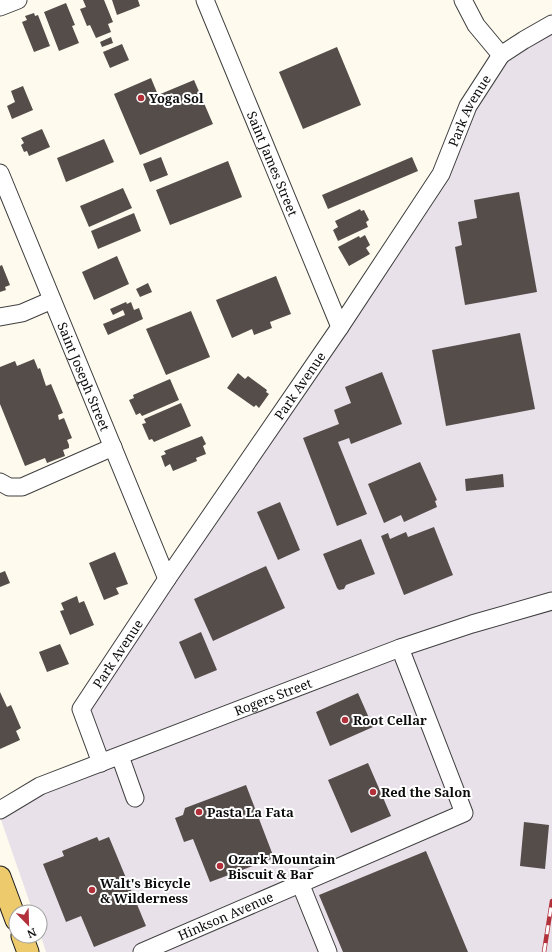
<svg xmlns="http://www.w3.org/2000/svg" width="552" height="952" viewBox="0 0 552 952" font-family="'Noto Serif',serif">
<rect width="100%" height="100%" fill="#fefaed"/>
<path fill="#e9e1ea" d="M552,24v928h-506l-6,-19v-21h-7l-33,-95 41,-29 61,-24 -20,-55 359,-535 60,-119z"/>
<path fill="#544d4a" d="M83,0h21l9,22 -5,2 3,8 -15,6 -6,-13 -3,1 -7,-17 6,-2z
M112,0h26l2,6 -23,9z
M66,3l9,22 -3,1 7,17 -20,8 -15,-39z
M34,13l1,3 3,-1 12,31 -16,6 -12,-30 5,-2 -2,-4z
M111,37l2,6 -11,4 -2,-5z
M122,44l7,16 -19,8 -7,-16z
M337,47l24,58 -58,24 -24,-57z
M151,78l7,17 36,-15 19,44 -73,31 -26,-61z
M23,86l10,24 -21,9 -5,-13 8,-4 -4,-11z
M42,129l8,18 -21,9 -2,-5 -3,1 -3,-7 3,-2 -3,-5z
M104,139l10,23 -48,20 -9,-24z
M161,157l7,18 -18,7 -7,-18z
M412,157l6,14 -90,38 -6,-14z
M228,161l14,36 -72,28 -14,-35z
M123,188l9,20 -43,19 -9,-21z
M519,192l18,100 -72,13 -10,-58 7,-2 -4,-23 19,-4 -3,-18z
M360,209l1,2 3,-1 5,10 -3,2 2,5 -30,14 -5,-11 5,-3 -3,-6z
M134,213l7,18 -43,18 -7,-18z
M365,235l5,10 -4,3 4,6 -21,12 -11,-19 21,-11 1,2z
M117,256l12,28 -35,16 -12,-28z
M2,265l8,20 -5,2 1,3 -6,2v-26z
M276,276l15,38 -21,8 2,6 -18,7 -2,-6 -20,9 -16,-38z
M148,283l4,9 -12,5 -4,-8z
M126,302l1,2 4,-2 3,8 5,-2 4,11 -35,16 -5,-11 22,-9 -2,-5 -10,5 -3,-6z
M191,311l19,46 -44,18 -20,-46z
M520,333l15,76 -89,17 -14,-76z
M34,359l4,10 2,-1 6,18 5,-2 12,29 -5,2 1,5 5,-2 8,20 -5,2 2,5v3l-6,2 2,6 -18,7 -2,-5 -20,8 -25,-62v-37l15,-6 2,5z
M382,372l20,52 -51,20 -2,-6 -11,4 29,72 -30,12 -34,-88 36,-14 -5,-14 17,-7 -6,-16z
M238,373l7,6 3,-3 19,14 -1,2 3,2 -10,14 -3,-3 -2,2 -27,-19z
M170,379l9,21 -37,16 -2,-3 -4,2 -7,-15 5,-2 -1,-3z
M181,403l10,23 -37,16 -2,-3 -3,1 -7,-16 4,-1 -2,-4z
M202,436l4,8 -3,2 3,8 -10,4 1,3 -24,10 -3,-7 -5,3 -4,-11 5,-2 -2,-3z
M420,462l17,38 -2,1 2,6 -33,15 -3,-7 -17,8 -16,-39z
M503,474l1,13 -38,4 -1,-12z
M280,502l20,48 -22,10 -21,-48z
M434,527l19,48 -49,20 -23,-59 7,-3 2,6 16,-7 2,5z
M361,539l14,35 -29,11 -2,4 -5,1 -2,-2 -14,-34z
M115,552l13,32 -12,4 3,6 -15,6 -15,-37z
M266,566l19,42 -72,33 -19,-42z
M5,571l5,12 -10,4v-14z
M77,596l2,7 5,-2 10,24 -24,10 -10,-24 4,-1 -3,-7z
M201,632l16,38 -22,9 -16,-37z
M60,644l9,20 -22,8 -8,-20z
M0,692l7,15 4,-2 10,23 -5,3 4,9 -20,9z
M358,693l15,34 -43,19 -14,-34z
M368,763l23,53 -40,17 -23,-53z
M246,785l28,73 -64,24 -17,-43 -9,3 -9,-24 8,-3 2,-7z
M524,822l25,3 -4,44 -25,-3z
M97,837l2,4 10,-4 37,89 -52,21 -13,-31 -15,6 -23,-58 21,-8 -2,-5z
M426,851l42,101h-125l-24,-57z"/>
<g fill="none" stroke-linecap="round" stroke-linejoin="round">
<defs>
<g id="minor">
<path id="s1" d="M205,0l135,327"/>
<path d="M463,0l13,25 25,30"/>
<path d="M0,7l18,-7"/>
<path id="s2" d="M0,173l167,406"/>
<path d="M0,317l22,-4 30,-13"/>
<path d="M0,482l9,5h13l91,-40"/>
<path d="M120,756l15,42"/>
<path id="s3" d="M101,763l-20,-54 86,-130 173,-252 101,-153 27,-68 33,-51 23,-15 28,-16"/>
<path id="s4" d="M0,810l40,-24 360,-138 72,-24 80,-23"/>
<path d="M300,883l28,69"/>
<path id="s5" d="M142,952l322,-139 -64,-165"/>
</g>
<path id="major" d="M0,877l16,43
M22,936l6,16"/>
</defs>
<use href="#minor" stroke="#3f3f3f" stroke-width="19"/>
<use href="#major" stroke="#1d1d1d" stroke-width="23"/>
<use href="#minor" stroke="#fff" stroke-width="17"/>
<use href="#major" stroke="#edcb6d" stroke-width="21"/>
<defs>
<path id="rail" d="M544,952l8,-51"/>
</defs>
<use href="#rail" stroke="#b13039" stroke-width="4.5"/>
<use href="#rail" stroke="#fff" stroke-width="3" stroke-dasharray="9" stroke-linecap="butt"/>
</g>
<g fill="#b13039" stroke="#fff" stroke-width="1.5">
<circle cx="141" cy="98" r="4"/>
<circle cx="345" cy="720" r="4"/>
<circle cx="373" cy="792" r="4"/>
<circle cx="199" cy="812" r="4"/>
<circle cx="220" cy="866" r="4"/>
<circle cx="92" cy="890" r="4"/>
</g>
<g text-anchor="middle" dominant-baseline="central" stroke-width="4" stroke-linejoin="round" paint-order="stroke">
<g font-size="13" font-weight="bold" fill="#0c0c0c" stroke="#fff" text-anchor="start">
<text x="149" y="98">Yoga Sol</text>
<text x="353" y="720">Root Cellar</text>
<text x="381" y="792">Red the Salon</text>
<text x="207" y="812">Pasta La Fata</text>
<text x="228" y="859">Ozark Mountain<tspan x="228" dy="15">Biscuit &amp; Bar</tspan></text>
<text x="100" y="883">Walt's Bicycle<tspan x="100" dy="15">&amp; Wilderness</tspan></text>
</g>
<g font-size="13" fill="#0c0c0c" stroke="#fff">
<text stroke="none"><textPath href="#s3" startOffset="772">Park Avenue</textPath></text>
<text stroke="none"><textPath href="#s1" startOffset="177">Saint James Street</textPath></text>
<text stroke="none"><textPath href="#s2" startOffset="220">Saint Joseph Street</textPath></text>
<text stroke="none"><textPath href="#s3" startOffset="448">Park Avenue</textPath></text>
<text stroke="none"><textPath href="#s3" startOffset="124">Park Avenue</textPath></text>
<text stroke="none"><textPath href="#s4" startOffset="296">Rogers Street</textPath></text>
<text stroke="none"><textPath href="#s5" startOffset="91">Hinkson Avenue</textPath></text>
</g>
</g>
<g transform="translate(28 924) rotate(157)"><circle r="19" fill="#ffffff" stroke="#9e9e9e"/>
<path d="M0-3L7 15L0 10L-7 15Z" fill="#b13039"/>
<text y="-6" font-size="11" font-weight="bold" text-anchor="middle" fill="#0c0c0c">N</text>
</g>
</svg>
